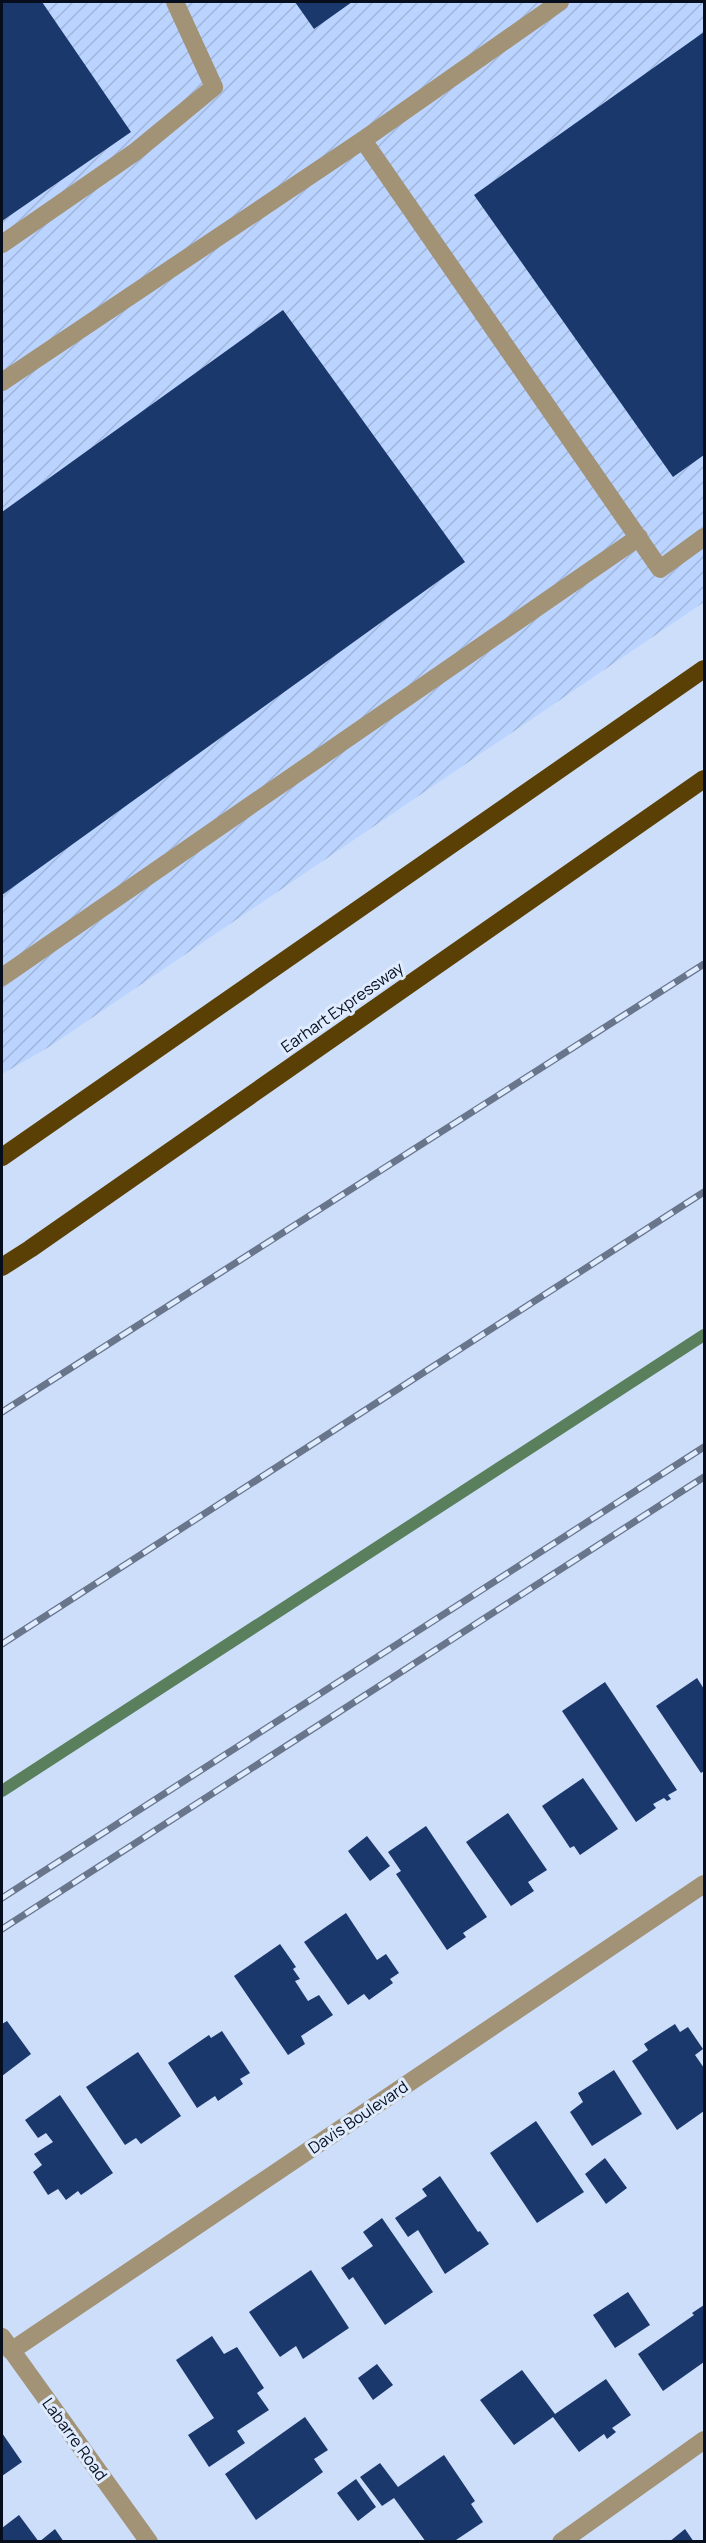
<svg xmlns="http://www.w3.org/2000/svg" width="706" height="2543" viewBox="0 0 706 2543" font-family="Manrope,sans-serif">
<defs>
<pattern id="industrial-furrows" width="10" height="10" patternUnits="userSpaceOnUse" patternTransform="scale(1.5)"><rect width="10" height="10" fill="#bbd4ff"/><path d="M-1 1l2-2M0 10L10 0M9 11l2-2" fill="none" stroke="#9fb5da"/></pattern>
</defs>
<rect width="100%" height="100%" fill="#cddefa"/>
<path fill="url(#industrial-furrows)" d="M2,2h702v600l-655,445 -47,27z"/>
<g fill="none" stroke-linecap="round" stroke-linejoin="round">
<path stroke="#597f5c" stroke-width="12" d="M2,1791l702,-456"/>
</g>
<path fill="#1b386c" d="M2,2h40l89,130 -129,89z
M295,2h57l-38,27z
M704,32v423l-31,22 -199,-282z
M283,310l182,252 -463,333v-383z
M697,1678l7,11v82l-3,2 -45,-67z
M605,1682l72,108 -9,5 3,4 -4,2 -3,-3 -11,6 3,4 -20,14 -74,-111z
M583,1778l35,51 -38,26 -6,-9 -4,2 -28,-42z
M508,1813l39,57 -19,12 6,9 -23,15 -45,-64z
M426,1826l61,91 -24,16 3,4 -19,13 -51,-76 5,-3 -13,-19z
M367,1836l23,30 -20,15 -22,-30z
M346,1913l31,47 9,-6 13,19 -9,6 3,4 -24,17 -5,-6 -16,11 -44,-63z
M280,1944l16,23 -3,2 7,10 -5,2 13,20 11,-6 14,20 -32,21 4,8 -17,11 -54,-79z
M7,2021l24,33 -29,22v-52z
M675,2024l5,8 8,-5 15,22 -8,6 9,13v43l-27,19 -45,-69 16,-11 -4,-6z
M222,2031l28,42 -10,6 3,5 -25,17 -3,-5 -18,12 -29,-45 41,-28 2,3z
M138,2052l43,64 -40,28 -5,-6 -11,7 -39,-58z
M614,2070l28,44 -50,32 -22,-34 13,-10 -5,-9z
M60,2095l53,78 -32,22 -3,-4 -12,9 -8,-11 -10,6 -15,-23 9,-7 -8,-11 19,-12 -7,-9 -8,5 -13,-18z
M536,2121l48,71 -47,31 -47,-70z
M605,2158l22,30 -21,16 -21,-30z
M440,2176l38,56 2,-1 9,13 -44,30 -27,-44 -10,7 -13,-19 32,-22 -5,-7z
M382,2218l51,74 -48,33 -32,-48 -4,3 -8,-12 32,-22 -10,-14z
M311,2270l38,58 -46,31 -7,-13 -16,11 -31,-45z
M628,2292l22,33 -35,23 -22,-33z
M704,2305v57l-41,29 -25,-37 56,-39 -2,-2z
M212,2336l12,18 13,-7 27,41 -7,5 12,17 -32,21 8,12 -36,24 -21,-32 26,-17 -38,-58z
M377,2364l16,21 -20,15 -15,-22z
M522,2370l33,44 51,-35 25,36 -19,13 4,4 -9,7 -3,-5 -25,18 -26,-35 -39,28 -34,-45z
M305,2417l23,33 -14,9 9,13 -67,48 -31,-46z
M2,2433l20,29 -20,14z
M444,2455l31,46 -4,3 12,18 -30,20h-27l-32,-44 -12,8 -22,-29 20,-14 18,24z
M356,2479l20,28 -18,14 -21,-28z
M19,2515l20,27h-37v-14z
M55,2529l9,13h-25z
M685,2529l9,13h-25z"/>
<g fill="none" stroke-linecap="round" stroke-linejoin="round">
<path stroke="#a29276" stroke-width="18" d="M363,140l297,429 44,-32
M2,244l133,-92 79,-65 -39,-85
M2,382l361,-242 197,-138
M2,977l637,-440
M2,2337l147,205
M11,2351l693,-467
M561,2542l143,-102"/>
<path stroke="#5a4004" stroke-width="18" d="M2,1157l702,-488
M2,1267l28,-18 674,-470"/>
<defs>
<path id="rail" d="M2,1412l702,-448
M2,1644l702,-452
M2,1898l702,-451
M2,1929l702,-452"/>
</defs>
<use href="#rail" stroke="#68758b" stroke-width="7"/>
<use href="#rail" stroke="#dfebfe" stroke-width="4.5" stroke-dasharray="14" stroke-linecap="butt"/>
</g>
<g text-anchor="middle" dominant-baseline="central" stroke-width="6" stroke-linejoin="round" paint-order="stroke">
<g font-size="16" fill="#060e1e" stroke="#dfebfe">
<text transform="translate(342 1007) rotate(-35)">Earhart Expressway</text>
<text transform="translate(358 2117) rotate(-34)">Davis Boulevard</text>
<text transform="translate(75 2439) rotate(54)">Labarre Road</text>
</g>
</g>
<rect width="706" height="2543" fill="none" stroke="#060e1e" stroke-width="6"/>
</svg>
